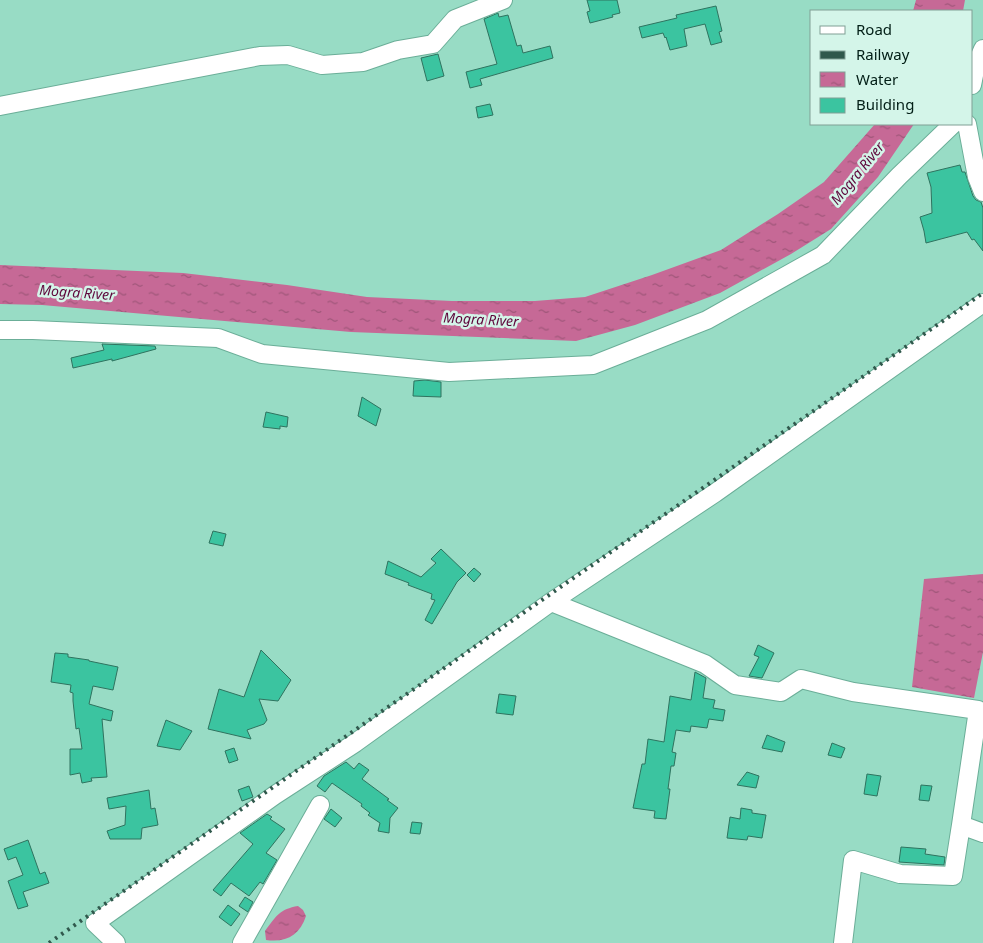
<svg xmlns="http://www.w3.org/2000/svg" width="983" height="943" viewBox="0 0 983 943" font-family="'Noto Sans',sans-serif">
<defs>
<pattern id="water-ripples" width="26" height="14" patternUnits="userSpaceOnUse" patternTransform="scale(1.25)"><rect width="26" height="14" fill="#c66996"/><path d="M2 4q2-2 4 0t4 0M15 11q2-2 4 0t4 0" fill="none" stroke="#9f5679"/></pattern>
</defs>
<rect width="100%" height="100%" fill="#98dcc5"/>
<path fill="url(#water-ripples)" d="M916,0h49l-2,11h-50z
M875,124h39l-36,53 -47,52 -40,25 -71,39 -85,32 -59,16 -225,-9 -309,-27 -42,-1v-39l183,8 104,12 80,12 85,4h83l50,-4 67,-22 69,-25 57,-36 46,-32z
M983,574v78l-9,46 -62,-11 12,-108z
M298,906l5,4 3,6c-6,19 -20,27 -40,24l-1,-9c11,-15 15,-22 33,-25z"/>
<path fill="#3bc4a0" stroke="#2f735f" d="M587,0h30l3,13 -8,2 1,2 -23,6 -3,-11 3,-1z
M716,6l6,25 -3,1 3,10 -11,3 -6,-21 -21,5 3,17 -17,4 -4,-13 -1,1 -2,-5 -21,5 -3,-11 38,-9 -1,-3z
M498,13l1,4 9,-2 9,31 4,-1 2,8 27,-7 3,12 -73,21 2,6 -12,3 -4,-16 31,-8 -13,-45z
M438,54l6,22 -17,5 -6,-23z
M490,104l3,11 -15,3 -2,-11z
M960,165l2,7h3l8,24 3,4 5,2 2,6v43l-9,-12 -2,1 -5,-8 -41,11 -2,-12 -4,-14 12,-4 -1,-26 -4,-14z
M102,344l53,2 1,3 -44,12v-2l-39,9 -2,-10 33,-8z
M425,380l16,2v15l-28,-1 1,-15z
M362,397l19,12 -5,17 -18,-10z
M266,412l22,5 -1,10 -7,-1v3l-17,-2z
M213,531l13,3 -3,12 -14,-3z
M441,549l25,24 -9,9 -25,42 -7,-4 10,-20 -4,-1 1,-5 -24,-9 1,-2 -24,-9 3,-13 33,16 15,-14 -5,-4z
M474,568l7,6 -7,8 -7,-7z
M758,645l16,8 -12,25 -13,-2 10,-19 -5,-2z
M261,650l30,30 -13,21 -19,-2 8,21 -3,4 -17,6 4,9 -43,-10 11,-40 25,8z
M55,653l13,1v3l21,3v1l29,6 -5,23 -20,-4 -4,18 24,7 -2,10 -9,-2 5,58 -16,1 1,3 -10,2 -2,-10 -10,2v-26h12l-3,-21 -3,1 -3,-28v-8l-3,-1 1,-7 -20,-3z
M695,672l11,6 -3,20 12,2 -2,8 12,2 -2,11 -14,-2 -2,9 -16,-2 -1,6 -14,-2 -4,22 4,1 -2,13h-3l-3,23h2l-4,30 -12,-1 1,-7 -22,-3 9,-44h3l3,-25 16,3 6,-46 21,4z
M499,694l17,2 -3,19 -17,-2z
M166,720l26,11 -12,19 -23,-4z
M767,735l18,7 -3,10 -20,-4z
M832,743l13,5 -4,10 -13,-3z
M234,748l4,12 -9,3 -4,-12z
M346,762l8,7 5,-6 10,7 -7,9 27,20 -2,1 11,8 -8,10 -1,15 -11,-2 2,-8 -12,-8 2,-2 -9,-7 1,-2 -30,-21 -7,9 -8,-6 7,-10z
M747,772l12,4 -3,12 -19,-3z
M867,774l14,2 -4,20 -13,-2z
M921,785l11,1 -3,15 -10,-1z
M249,786l4,11 -11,4 -4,-11z
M149,790l2,19 4,-1 3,17 -16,3 -1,11h-31l-3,-8 18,-6 1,-19 -17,3 -2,-11z
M741,808l11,2v3l14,2 -4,23 -14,-2 -1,4 -20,-2 3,-21 10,2z
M331,809l11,9 -7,9 -11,-8z
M267,814l5,3 -2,2 15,10 -19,24 11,7 -14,24 -3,-2 -11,14 -18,-13 -10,13 -8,-6 40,-46 -13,-11z
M412,822l10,1 -2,11 -10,-1z
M28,840l12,34 5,-2 4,11 -26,9 5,14 -10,3 -10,-28 15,-6 -7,-18 -8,3 -4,-11z
M901,847l25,2 -1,5 20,3 -1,8 -45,-3z
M245,897l8,5 -5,10 -9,-6z
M228,905l12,9 -9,12 -12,-9z"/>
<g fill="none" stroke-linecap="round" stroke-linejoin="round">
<defs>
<path id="minor" d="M972,85l4,-20 7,-16
M0,106l260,-50 28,-1 34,10 41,-3 35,-12 35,-6 22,-25 48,-19
M967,124l10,53 6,15
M0,330h33l185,8 44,16 187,18 144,-7 114,-45 116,-65 76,-79 54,-52
M551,602l154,62 30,21 46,7 20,-13 52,13 125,18 -17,115
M116,943l-21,-20 180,-128 80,-52 196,-141 164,-109 268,-190
M242,943l78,-138
M843,943l10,-83 47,14 53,2 8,-51 22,8"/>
</defs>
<use href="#minor" stroke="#6bae98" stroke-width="20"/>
<use href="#minor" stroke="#fff" stroke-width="18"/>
<path stroke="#30584c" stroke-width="4" stroke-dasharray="2.5 5" stroke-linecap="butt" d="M49,943l934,-650"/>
</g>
<g text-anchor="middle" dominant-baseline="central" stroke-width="5" stroke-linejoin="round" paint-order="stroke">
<g font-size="14" font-style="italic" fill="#5e063b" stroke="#d4f5e9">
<text transform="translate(857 173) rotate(-51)">Mogra River</text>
<text transform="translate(77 292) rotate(4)">Mogra River</text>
<text transform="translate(481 319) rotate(3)">Mogra River</text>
</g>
</g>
<rect x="810" y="10" width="162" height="115" fill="#d4f5e9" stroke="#809f95"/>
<rect x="820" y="26" width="25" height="8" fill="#ffffff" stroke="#809f95"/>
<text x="856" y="35" font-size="15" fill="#021e16">Road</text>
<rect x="820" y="51" width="25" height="8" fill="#30584c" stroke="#809f95"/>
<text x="856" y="60" font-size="15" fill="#021e16">Railway</text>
<rect x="820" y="72" width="25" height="15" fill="url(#water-ripples)" stroke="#809f95"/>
<text x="856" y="85" font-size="15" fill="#021e16">Water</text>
<rect x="820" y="98" width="25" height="15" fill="#3bc4a0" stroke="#809f95"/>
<text x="856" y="110" font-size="15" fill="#021e16">Building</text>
</svg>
